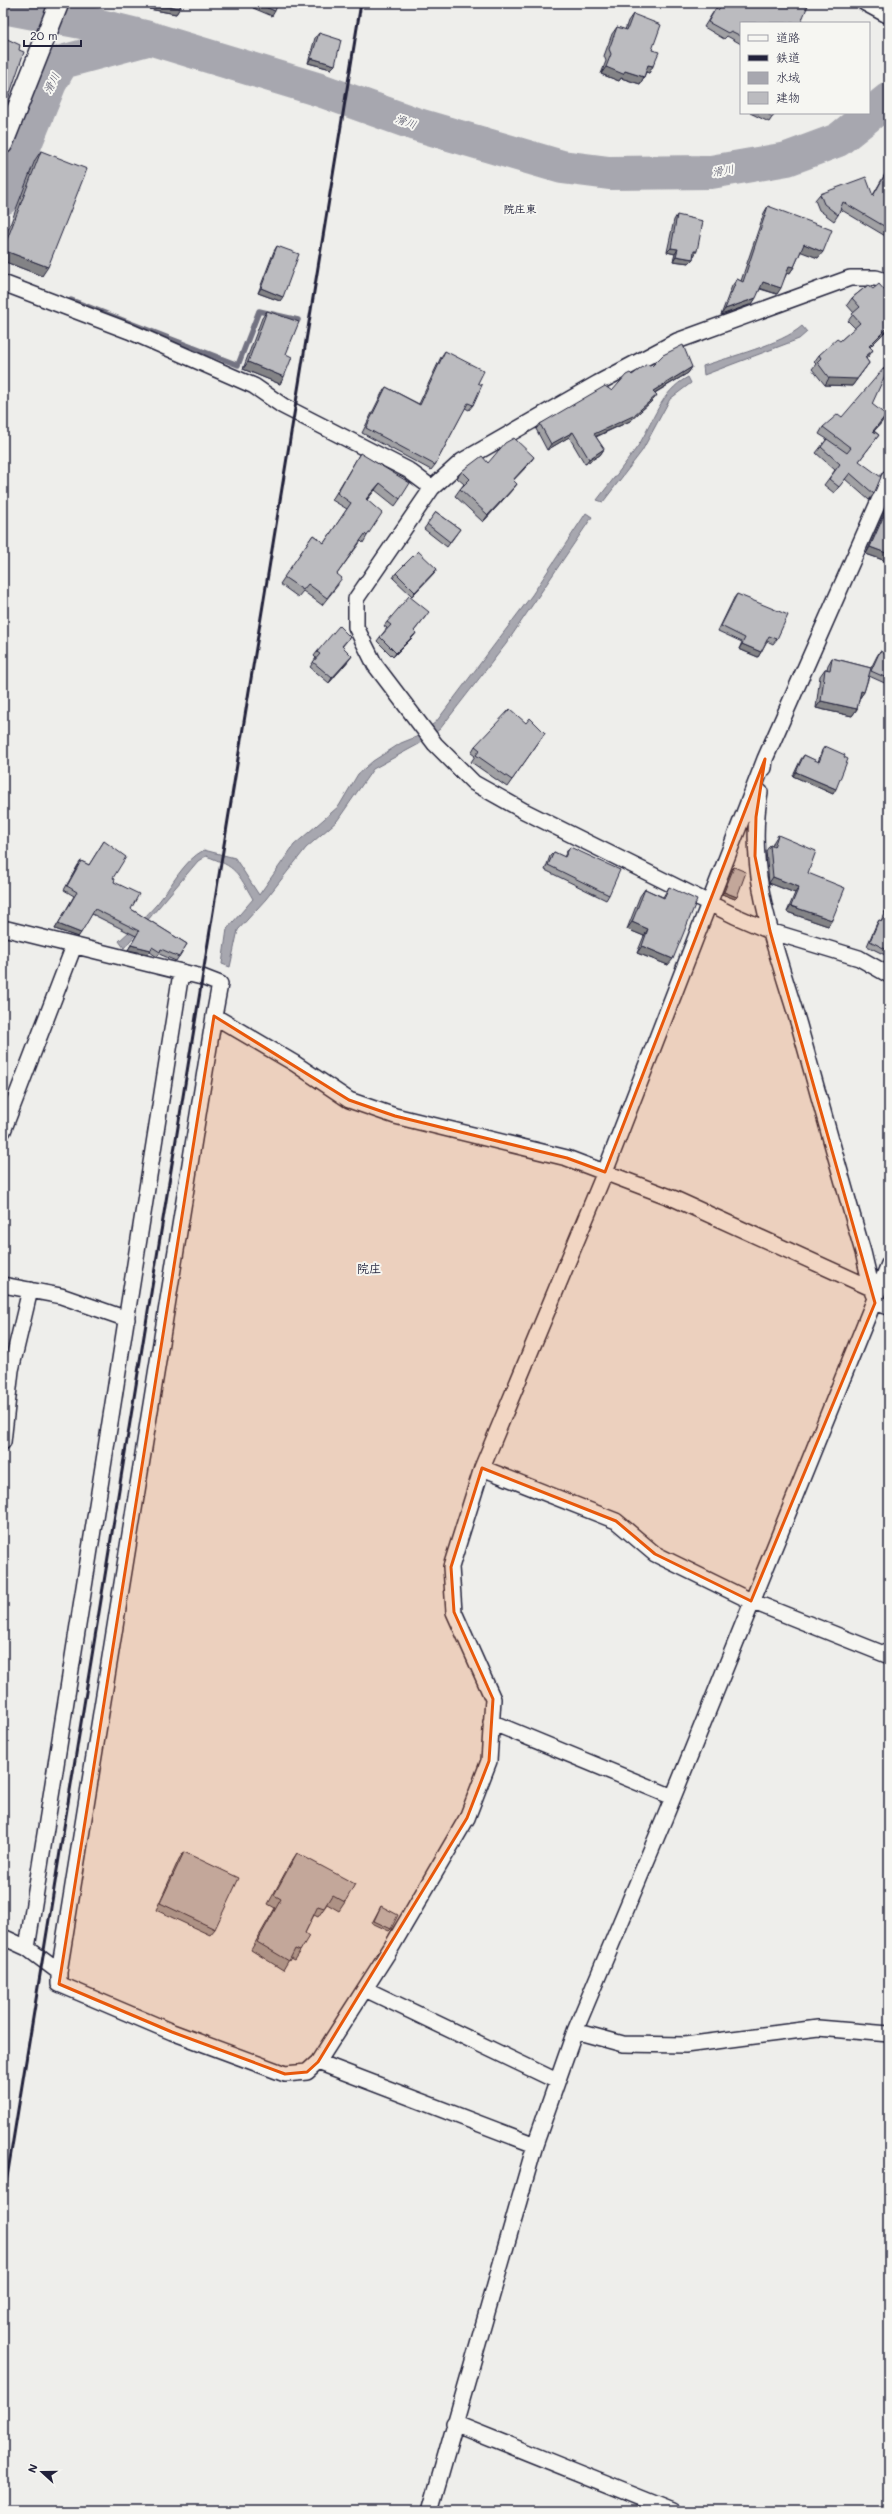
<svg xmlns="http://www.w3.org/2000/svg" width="892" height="2514" viewBox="0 0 892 2514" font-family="Mali,'Klee One',sans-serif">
<rect width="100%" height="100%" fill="#eeeeeb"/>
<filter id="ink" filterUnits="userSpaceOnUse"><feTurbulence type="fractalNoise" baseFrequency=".025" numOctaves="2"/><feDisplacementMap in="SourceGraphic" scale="8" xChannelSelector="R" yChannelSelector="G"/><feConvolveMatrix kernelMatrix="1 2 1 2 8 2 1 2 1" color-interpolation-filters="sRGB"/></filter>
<g filter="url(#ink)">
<path fill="#a7a7af" stroke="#727281" d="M802,326l5,6 -8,7 -95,36 -1,-9c26,-9 79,-22 99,-40z
M688,377l3,6 -21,16 -28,52 -39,51 -6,-2c14,-18 28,-36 41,-54 16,-25 22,-54 50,-69z
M586,513l6,4 -86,127 -66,85 -21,15 -46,25 -36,52 -31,27 -40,51 -28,31 -8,37 -8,-3 5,-35 26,-30c-16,-27 -16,-32 -47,-43l-8,5 -74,87 -5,-7c13,-12 27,-24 38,-37 15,-18 26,-43 47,-54l31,8 24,37 35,-50 45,-39 19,-32 15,-13 28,-18 15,-6 20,-15 96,-127z"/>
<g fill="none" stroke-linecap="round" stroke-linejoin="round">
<path stroke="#727281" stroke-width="5.5" d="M71,300l167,65 21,-54 39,9"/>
<path stroke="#a7a7af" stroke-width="34" d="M3,7l89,17 57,14 171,52 95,34 147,43 47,6 102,-1 76,-13 51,-19 51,-41
M3,198l47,-115 12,-21 85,-23"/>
<defs>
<path id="minor" d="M865,3l24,13
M889,282l-13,-4h-26l-173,63 -79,42 -136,78 -30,27 -76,111v28l19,38 60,79 39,39 50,28 211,105 35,15 89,27 30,17
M3,283l126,48 125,55 29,20 125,64 24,18
M764,768l1,-9 124,-281
M760,792c-15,83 16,155 39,233 21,76 42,152 64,227l10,42
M3,928l199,49 18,7 -6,32 80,47 55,37 46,16 172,42 108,41 196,89
M3,1131l71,-185
M3,1285l58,11 66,23
M875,1303l14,4
M3,1442l8,-72 19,-80
M482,1468l134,53 39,33 96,47 138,55
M491,1722l182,75
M3,1937l24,11 32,24v12l113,48 113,42 22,-2 11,-10 217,83
M27,1948l154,-975
M59,1972l155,-956
M365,1989l192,92
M575,2031l48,13 62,1 133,-17 71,6
M318,2062l73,-114 76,-130 22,-57 4,-62 -39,-87 -3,-45 31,-99 123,-296 160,-413
M454,2423l219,88
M430,2511l105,-366 40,-114 90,-214 224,-553"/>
<path id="tertiary" d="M3,144l56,-141"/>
</defs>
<use href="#minor" stroke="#22223b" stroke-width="18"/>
<use href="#tertiary" stroke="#22223b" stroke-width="22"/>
<use href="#minor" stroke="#f6f6f2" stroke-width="15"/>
<use href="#tertiary" stroke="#f6f6f2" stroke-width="19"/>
<path stroke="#22223b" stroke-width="3" d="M3,2202l358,-2199"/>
</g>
<path fill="#a1a1a4" stroke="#22223b" d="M150,3h31l-1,5 -4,6 -27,-5z
M716,8l25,15v21l-14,-8 -3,3 -20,-12 8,-13z
M633,14l19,36 1,16 -4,7 -3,-1 -2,5 -4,7 -19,-6 -2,3 -18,-7 5,-13 -2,-5 8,-22 5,-7 8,3 3,-9z
M319,33l16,32 -4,4 -23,-6 7,-25z
M750,113h25l-6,9z
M41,151l1,125 -39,-15v-18l32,-83z
M889,167v67l-2,3 -47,-28 -2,6 -4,6 -15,-11 -4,-10 5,-6 53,1z
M768,206l50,52 -17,-7 -7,16 -5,7 -2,-1 -10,21 -17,-5 -8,15 -31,11 11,-29 5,-7 4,2 23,-68z
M677,215l17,41h-1v3l-4,4 -16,-2 2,-7 -8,-2 7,-32z
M277,246l3,55 -22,-8 16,-42z
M868,285l2,62 -1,9 -3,3 3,4 -17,23 -27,-1 -13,-16 4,-5 -2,-2 5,-7 21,-14 15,-13 -7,-7 6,-8 -7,-8 5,-7z
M267,311l19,43 -6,30 -37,-15 19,-51z
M445,351l33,32 -5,22 -4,5 -4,-2 -30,57 -4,5 -69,-37 20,-40 4,-6 33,17 22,-47z
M651,367h41l-4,6 -33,20 2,2 -4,5 -23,21 -34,16 8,12 -4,6 -15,9 -16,-27 -22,13 -11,-21 4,-5 72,-33 20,-16z
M872,404l10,18 -8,9 5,4 -20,26 15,33 -5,6 -24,-21 -11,14 -10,-8 11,-15 -19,-17 11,-14 -8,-5 4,-7 19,-10z
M360,453l40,46 -5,7 -20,-16 -8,10v36l-4,7 -2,-2 -24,33 1,11 -16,20 -19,-14 -5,6 -18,-13 33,-49 11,8 23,-34 -15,-9 24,-40z
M488,463l41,1 -16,16 4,4 -5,6 -29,32 -28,-26 5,-7 4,-5 -7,-6 5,-7z
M889,501v61l-23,-8z
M436,512l24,17 -13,18 -23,-18z
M396,573h38l-22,23 -19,-18z
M737,594l40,45 -4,5 -6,-3 -6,11 -3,5 -19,-8 3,-7 -24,-11 16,-33z
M426,616l-12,15 2,2 -3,4 -20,20 -16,-16 10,-13 -3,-2 3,-4z
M350,637l-8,10 7,13 -20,23 -19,-16 6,-9 -2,-2 3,-4z
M880,651l9,5v29l-20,-9 -5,16 -5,7 -2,10 -5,7 -36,-8 4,-32 5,-7h2l1,-4 4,-7 39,10 6,-12z
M526,723l19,10 -38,54 -36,-25 4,-6 -4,-3 4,-7z
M825,746l8,48 -40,-18 8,-17 3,-4 14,7 4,-12z
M778,835l30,38 20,53 -41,-14 8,-19 -26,-10 -3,-32 4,-6 2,1 2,-5z
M104,841l10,41 17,27 56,35 -11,17 -17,-7 -2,3 -7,-5 -2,2 -20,-4 8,-14 -44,-22 -14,23 -23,-8 19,-33 -10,-6 14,-25 3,-4 8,4z
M570,847l39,48 -3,5 -61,-30 5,-14 4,-4 10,5 3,-6z
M734,867l1,32 -13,-5 10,-25z
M669,887l-1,78 -31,-12 7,-17 -17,-7 13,-33 5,-7 18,8z
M889,901v56l-22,-11 9,-21 3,-5 2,1z
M184,1852l31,77 -5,6 -54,-25 23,-51z
M297,1853l48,49 -6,9 -12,-7 -9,13 -4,-2 -9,18 -5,18 -6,9 -4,-2 -7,12 -32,-20 24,-42 -7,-4 23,-42z
M381,1906l10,23 -2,2 -17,-8z"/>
<path fill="#838386" stroke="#22223b" d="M256,3l19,8 -3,5 -19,-8z
M153,4l27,4 -4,6 -27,-5z
M311,58l24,7 -4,4 -23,-6z
M648,65l5,1 -4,7 -6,-2z
M606,67l19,4 19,6 -4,7 -19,-6 -2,3 -18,-7z
M804,244l19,8 -5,6 -19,-7z
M671,248l7,1 -3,5 -8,-2z
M3,250l45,17 -6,9 -39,-15z
M694,251h3l-3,5h-4z
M676,256l17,3 -4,4 -16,-2z
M789,266l5,1 -5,7 -4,-2z
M763,282l18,6 -4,6 -18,-6z
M261,288l22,9 -3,4 -22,-8z
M756,298l-4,6 -31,11 4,-6z
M889,326v2l-24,24 4,-6z
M873,350l-4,6 -8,8 4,-7z
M248,362l36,15 -4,7 -37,-15z
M869,363l-17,23 -27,-1 4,-7z
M692,367l-4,6 -39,23 4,-5z
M657,395l-4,5 -23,21 -40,18 4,-5z
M886,415l-4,7 -13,15 4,-6z
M573,432l-4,5 -22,13 4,-6z
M604,449l-4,6 -15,9 4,-5z
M534,457l-5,7 -21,22 5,-6z
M380,483l-5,7 -14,16 5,-7z
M517,484l-5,6 -29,32 5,-7z
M870,547l19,7v8l-23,-8z
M437,569l-3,4 -22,23 3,-4z
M416,633l-3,4 -20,20 3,-4z
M742,644l19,8 -3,5 -19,-8z
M352,656l-3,4 -20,23 3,-5z
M861,691l3,1 -5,7z
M821,701l36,8 -5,7 -36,-8z
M796,772l40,17 -3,5 -40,-18z
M773,877l26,10 -4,6 -26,-10z
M724,892l13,5 -2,2 -13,-5z
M791,906l41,14 -4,6 -41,-14z
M632,922l16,7 -4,7 -17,-7z
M58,924l23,9 -3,4 -23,-8z
M131,945l20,5 -3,4 -20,-4z
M642,946l31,13 -5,6 -31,-12z"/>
<path fill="#bbbbbf" stroke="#22223b" d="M153,3h28l-1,5 -27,-4z
M256,3h22l-3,8z
M723,3h86l-8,19 3,1h-63v13l-10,-5 -3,2 -20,-11 8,-14 2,2z
M633,14l28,11 -9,25 7,2 -6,14 -5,-1 -4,12 -19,-6 -2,3 -17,-7 5,-13 -2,-5 8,-22 10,3z
M319,33l22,7 -6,25 -24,-7z
M3,37l17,8 -1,5 5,2 -19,56 -2,-1z
M765,113h10l-2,4z
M41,151l46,18 -39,98 -45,-17z
M889,168v61l-46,-27 -5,13 -14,-11 -4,-10 46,-17 7,19z
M768,206l64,24 -9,22 -19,-8 -10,23 -5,-1 -8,22 -18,-6 -7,16 -31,11 12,-30 6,3z
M677,215l26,6 -6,30h-3l-1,8 -17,-3 2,-7 -7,-1z
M277,246l22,8 -16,43 -22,-9z
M879,284l7,8 3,-3v37l-20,20 4,4 -8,7 4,6 -12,16 -28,-1 -12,-16 4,-4 -2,-3 18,-16 3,2 20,-18 -8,-9 8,-7 -8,-9 16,-13 5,4z
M267,311l32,11 -13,32 6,3 -8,20 -36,-15z
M683,345l9,22 -39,24 4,4 -24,21 -39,18 10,15 -15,10 -16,-27 -22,12 -11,-20 65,-38 7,5 14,-16 4,-2 2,2 15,-11 4,3 12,-12z
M445,351l39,20 -6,12 4,2 -9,20 -5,-2 -33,62 -69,-37 20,-41 34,18z
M884,368l3,3 -15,33 14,11 -13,16 6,4 -20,26 22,16 -7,17 -24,-21 -11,14 -10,-8 11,-15 -19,-17 6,-8 20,14 4,-5 -28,-21 15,-13 4,3z
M514,438l20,19 -21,23 4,4 -29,31 -28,-26 10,-10 -8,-8 20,-15 6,7 17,-20z
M360,453l50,30 -10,16 -20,-16 -14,16 16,14 -15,23 -2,-2 -28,40 5,4 -15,20 -19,-14 -5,6 -19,-13 29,-42 11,8 27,-40 -14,-10z
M889,504v50l-19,-7z
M436,512l24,17 -10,13 -23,-18z
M418,551l19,18 -22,23 -19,-19z
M737,594l51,21 -11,24 -8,-3 -8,16 -19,-8 3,-6 -24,-12z
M409,596l20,16 -15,19 2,2 -20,20 -16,-16 11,-12 -4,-3z
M339,626l11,11 -8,9 10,10 -20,22 -19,-16 7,-8 -3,-2z
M880,651l9,5v23l-18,-8z
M832,658l39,10 -7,24 -3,-1 -4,18 -36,-8 4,-32 5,1z
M510,709l16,14 4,-5 15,15 -33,47 -36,-25 4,-5 -5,-4z
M825,746l20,9 -1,2 4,2 -12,30 -40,-17 8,-17 15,7z
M778,835l38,16 -8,22 37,15 -13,32 -41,-14 8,-19 -26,-10 -3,-32 4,2z
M104,841l22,16 -13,21 2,1 -1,3 25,12 -8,15 56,35 -8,13 -18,-8 -1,3 -8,-5 -1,3 -20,-5 8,-14 -44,-22 -14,24 -23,-9 19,-32 -10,-6 14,-25 8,4z
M570,847l50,23 -11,25 -61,-30 6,-13 11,5z
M734,867l12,5 -9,25 -13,-5z
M669,887l28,13 -24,59 -31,-13 6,-17 -16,-7 13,-33 19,9z
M889,904v47l-19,-10 9,-21 3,1z
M184,1852l55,26 -24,51 -55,-26z
M297,1853l58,31 -10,18 -13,-7 -8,13 -6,-2 -13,27 4,3 -9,15 -5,-2 -6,12 -32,-19 24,-43 -7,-4z
M381,1906l17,9 -7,14 -17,-8z"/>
</g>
<path fill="#e8590c" fill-opacity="0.2" stroke="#e8590c" stroke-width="3" stroke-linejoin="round" d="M765,759l-9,58 -1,39 15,75 105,372 -124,298 -96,-47 -39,-33 -134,-53 -31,99 3,45 39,87 -4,62 -22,57 -149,244 -11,10 -22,2 -113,-42 -113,-48 155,-968 135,84 46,16 172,42 38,14z"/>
<g text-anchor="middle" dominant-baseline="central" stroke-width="4" stroke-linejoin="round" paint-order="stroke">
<g font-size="11" font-style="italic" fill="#575769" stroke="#f6f6f2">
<text transform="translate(51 83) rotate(-64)">滑川</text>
<text transform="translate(406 121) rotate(19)">滑川</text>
<text transform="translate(723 170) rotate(-9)">滑川</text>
</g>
<g font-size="11" font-weight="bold" fill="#22223b" stroke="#f6f6f2">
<text x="520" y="208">院庄東</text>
</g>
<g font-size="12" font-weight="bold" fill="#22223b" stroke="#f6f6f2">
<text x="369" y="1268">院庄</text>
</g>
</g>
<rect width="892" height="2514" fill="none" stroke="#f6f6f2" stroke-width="16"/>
<rect x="8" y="8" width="876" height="2498" fill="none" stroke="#22223b" stroke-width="1.5" filter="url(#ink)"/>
<rect x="740" y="22" width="130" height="92" fill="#f6f6f2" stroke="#a1a1a9"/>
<rect x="748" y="35" width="20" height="6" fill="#f6f6f2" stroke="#a1a1a9"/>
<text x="776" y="42" font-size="12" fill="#22223b">道路</text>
<rect x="748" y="55" width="20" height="6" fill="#22223b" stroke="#a1a1a9"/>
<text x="776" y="62" font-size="12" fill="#22223b">鉄道</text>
<rect x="748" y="72" width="20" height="12" fill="#a7a7af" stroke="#a1a1a9"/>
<text x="776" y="82" font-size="12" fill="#22223b">水域</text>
<rect x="748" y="92" width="20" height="12" fill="#bbbbbf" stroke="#a1a1a9"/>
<text x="776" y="102" font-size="12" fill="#22223b">建物</text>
<g transform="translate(42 2472) rotate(291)" stroke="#f6f6f2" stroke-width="3" paint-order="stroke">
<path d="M0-3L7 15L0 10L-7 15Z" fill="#22223b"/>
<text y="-6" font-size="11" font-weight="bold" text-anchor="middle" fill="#22223b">N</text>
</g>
<path d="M24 40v6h57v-6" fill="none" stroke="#22223b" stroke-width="2"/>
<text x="30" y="40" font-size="12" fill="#22223b" stroke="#f6f6f2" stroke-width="3" paint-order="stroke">20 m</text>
</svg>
